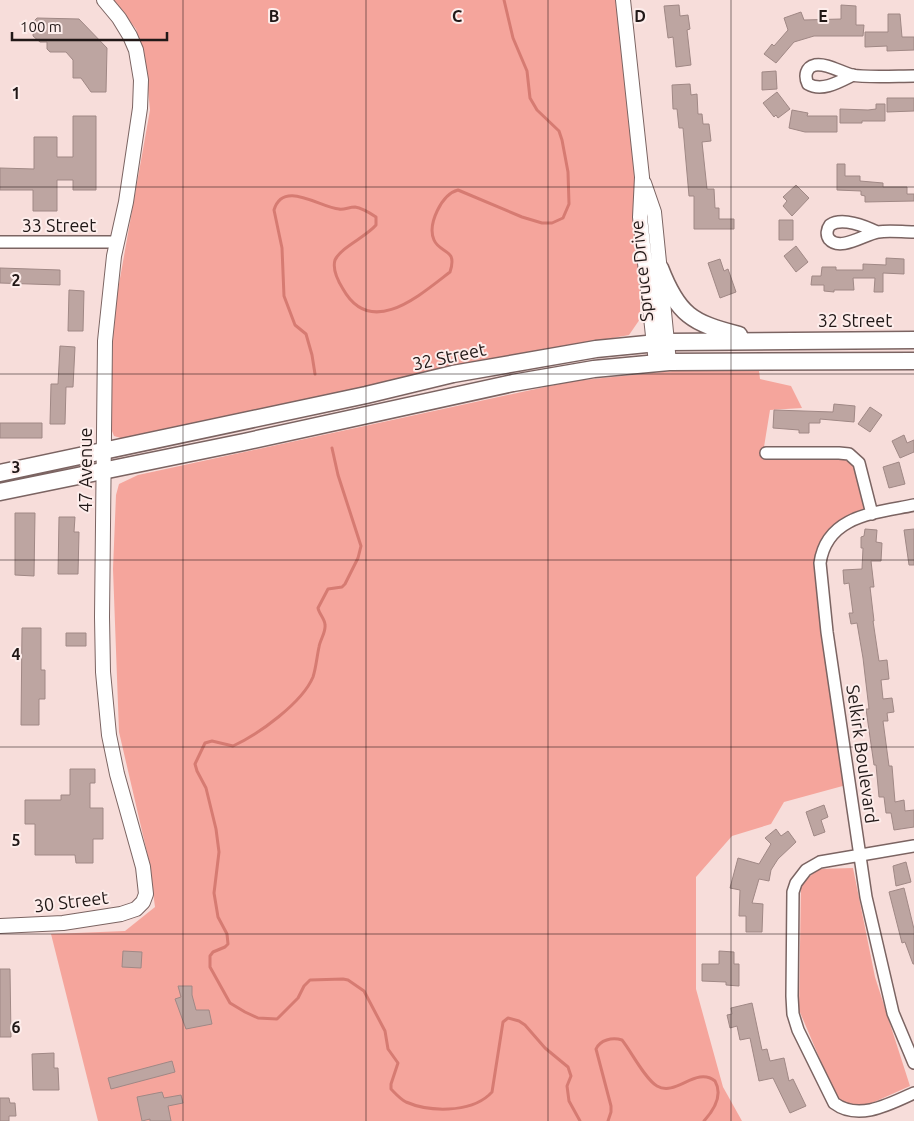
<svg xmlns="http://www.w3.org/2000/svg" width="914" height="1121" viewBox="0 0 914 1121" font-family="Ubuntu,sans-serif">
<rect width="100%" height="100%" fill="#f7ddda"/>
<path fill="#f5a59c" d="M113,0h510l17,217v102l-11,16 -175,32 -330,72 -10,-3 -4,-10 4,-114 36,-202 -4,-41 -10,-40z
M673,371h86l1,8 31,7 11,22 -32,2 -7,43 91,4 18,57 -19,5 -32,35 29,230 -66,18 -13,22 -39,12 -36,41v112l27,98 19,34h-644l-47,-187 74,-3 30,-24 -6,-46 -30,-129 -6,-163 3,-74 3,-11 19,-9 435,-94z
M853,868l22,109 35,109 -56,25 -18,-14 -37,-87 2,-126 17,-15z"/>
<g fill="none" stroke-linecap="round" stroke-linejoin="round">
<path stroke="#d67b72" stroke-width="3" d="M315,374l-3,-19 -6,-21 -11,-9 -11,-29 -2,-48 -8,-38c9,-31 47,-2 65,-1 5,1 10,-2 16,-2 7,1 15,6 21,10v8c-10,12 -35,22 -41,35 -3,10 3,21 8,29 28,50 77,6 107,-17 8,-24 -10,-18 -16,-32 -7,-16 8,-46 24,-50l64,27 20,6h10l11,-5 6,-14 -1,-32 -6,-32 -3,-9 -22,-21 -7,-12 -3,-27 -14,-33 -9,-38
M332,448l6,27 23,71 -3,12 -13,26 -3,3 -14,2 -10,19c1,6 7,11 7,17 1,7 -5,15 -6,22 -2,9 -3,21 -6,30 -11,26 -54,57 -80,69l-21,-5 -7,2 -10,21 2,7 9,17 10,41 3,23 -5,41 4,24 9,17 1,10 -3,3 -12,5 -3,4v11l20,36 15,9 13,6 19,1 21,-21 6,-12 6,-6 33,-1 5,1 16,11 21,40 3,18 10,14 -7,21v5c4,4 9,10 15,13 23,10 63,11 83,-7l3,-3 11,-70 5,-4 11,3 6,4 20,23 23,19 3,9 -4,10 2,15 11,20
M608,1121l3,-9v-6l-15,-57c4,-9 16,-12 26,-9 9,11 23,39 35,46 19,11 39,-20 58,-5 8,14 -1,29 -11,40"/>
</g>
<path fill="#bda5a1" stroke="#a08885" d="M679,5l1,11 8,-1 2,14 -3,1 4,35 -15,2 -3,-30 -5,1 -4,-32z
M841,5l15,1v19h8l-1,11h-49l-20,6 -18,21 -12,-9 8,-10 2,2 14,-16 -4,-12 17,-6 3,8 37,-1z
M888,14h12l2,23h12v13l-27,1v-5l-22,1v-15h23z
M37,18l42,1 28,29 -1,44h-15l-10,-14h-8v-18l-7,-8h-16l-3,-3v-7h-7l-7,-6 1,-15z
M776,71l1,18 -15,1v-18z
M690,84l1,11 6,-1 1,20h4l1,10h6l2,17 -9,1 5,47h7l1,19h4v11h15v10h-40v-33h-5l-6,-68h-4l-2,-19h-4l-1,-24z
M777,92l13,17 -12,9 -2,-3 -2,2 -11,-14z
M887,98h27v13l-27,1z
M876,104h9v17h-23v2h-22v-14l28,1 8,-1z
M792,110l16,3 -1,3h30v16h-32l-16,-4z
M73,116h23v74h-23v-10h-16v31h-24v-21h-33v-22l34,1v-32h23v20h16z
M837,164h8v12h15v5l23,2v4h24v7h7v7l-49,1v-6l-4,-1v-4l-24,-1z
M796,185l13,13 -17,18 -9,-10 4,-5 -4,-4z
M779,220h14v20h-14z
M796,246l12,16 -12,10 -12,-16z
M886,258l18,1v15l-21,-1v19h-9l1,-14h-22l1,12h-20v2l-10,-1v-6h-13l1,-9h9l1,-9h14v3h27v-6l23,1z
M720,259l4,12 4,-2 8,23 -16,6 -12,-35z
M0,268l60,2v15l-60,-2z
M69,290l15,1 -1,40h-15z
M60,346l15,1 -2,40h-7l-1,37h-15l1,-40h7z
M834,404l21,2 -1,16 -34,-3v4h-11v10h-10v-3l-26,-2 1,-18 59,2z
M870,407l12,8 -12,17 -12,-8z
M0,423h42v15h-42z
M904,435l3,8 7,-3v12l-14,6 -8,-17z
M899,462l6,22 -16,4 -6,-21z
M15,513h20l-1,63 -19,-1z
M59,517h16l-1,15h5l-1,42h-20z
M865,529l12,1 -1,12 6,1 -1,18h-10l3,26h-4l4,34h-1l6,40 8,-1 2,19 -8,1 2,19 9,-1 2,14 -7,1 1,8h-5l6,45h3l3,36 9,-2 1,11 9,-1v17l-20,3 -3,-17h-5l-2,-16h-5l-3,-32h-2l-8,-56h3l-6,-51 -6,-35 -6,1 -2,-11h4l-4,-30 -5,1 -1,-14 19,-1 1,-21h-2v-11l3,-1z
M914,529v36h-5l-5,-35z
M22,628h19v42h4v29h-6v26h-18z
M66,633h20v13h-20z
M70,769h25v14h-5v25h13v31h-10v24h-17l-1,-8h-40v-31h-10v-24h36v-5h9z
M824,805l4,12 -7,3 4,12 -11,4 -8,-24z
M776,829l5,7 7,-5 8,11 -18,17 -7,11 -2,11 -10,-2 -7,24 11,1 -1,28h-16v-16h-7l1,-26 -10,-2 8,-30 21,6 12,-20 -6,-6z
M906,862l5,20 -15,4 -3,-20z
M904,888l10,41v35h-1l-8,-22 -3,1 -13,-51z
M123,951l19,1 -1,16 -19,-1z
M719,951l15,1v12h5v22l-13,-1v-3l-24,-1v-17h17z
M0,969h10l1,68h-11z
M178,986h14v9l4,15h13l3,14 -26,5 -11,-30 6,-2z
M752,1003l10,47 5,-1 3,12 14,-3 5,23 4,-2 13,27 -16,7 -17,-35 -14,3 -9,-43 -10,2 -3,-14 -7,2 -3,-13 5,-1 -1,-6z
M54,1053v15h4l1,22h-26l-1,-36z
M172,1061l3,11 -64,17 -3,-11z
M162,1092l2,6 17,-3 2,8 -15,3 3,15h-21v-2l-8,2 -5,-24z
M0,1098h9l1,5h5l1,13h-7v5h-9z"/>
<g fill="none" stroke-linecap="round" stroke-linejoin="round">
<defs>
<path id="minor" d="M853,75c-14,7 -31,17 -45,9 -4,-8 -2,-17 7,-19 12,-2 25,7 37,10 14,3 46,1 62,1
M877,232c-12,-6 -35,-15 -47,-7 -3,4 -4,10 -1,14 11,13 36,-5 49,-7 11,-2 24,0 36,0
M0,242h117
M766,453h73l10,1 10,9 13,51
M914,505c-39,8 -87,10 -94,58l7,69 39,265 27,116 21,50
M914,846l-94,16 -14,8 -10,13 -3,9 -1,104 1,18 5,16 36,73c24,18 54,2 80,-10"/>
<path id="tertiary" d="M623,0l19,177 -2,40 16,146
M644,183l10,29 15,150
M0,926l63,-3 58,-9 15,-5 7,-7 3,-8 -3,-27 -26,-93 -8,-39 -6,-63 -1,-55 3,-276 9,-85 12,-54 14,-94 1,-28 -5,-30 -6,-14 -11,-18 -15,-18"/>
<path id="secondary" d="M660,268c18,47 32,55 79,67
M0,473l366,-78 87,-21 143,-25 71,-7 247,-2
M0,492l244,-50 269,-59 81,-14 75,-7 245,-1"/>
</defs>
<use href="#minor" stroke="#7b6462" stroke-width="14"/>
<use href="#tertiary" stroke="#7b6462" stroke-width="16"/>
<use href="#secondary" stroke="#7b6462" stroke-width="19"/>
<use href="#minor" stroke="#fff" stroke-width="11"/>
<use href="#tertiary" stroke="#fff" stroke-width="14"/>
<use href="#secondary" stroke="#fff" stroke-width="16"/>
</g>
<path fill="none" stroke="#211817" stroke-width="1" stroke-opacity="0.55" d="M183,0v1121M366,0v1121M548,0v1121M731,0v1121M0,187h914M0,374h914M0,560h914M0,747h914M0,934h914"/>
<g text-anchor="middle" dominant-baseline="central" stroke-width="4" stroke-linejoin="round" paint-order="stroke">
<g font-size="18" fill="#211817" stroke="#fdedeb">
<text x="59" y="225">33 Street</text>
<text transform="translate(641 271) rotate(-96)">Spruce Drive</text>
<text x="855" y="320">32 Street</text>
<text transform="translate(449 356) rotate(-12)">32 Street</text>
<text transform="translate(85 470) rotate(-90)">47 Avenue</text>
<text transform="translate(863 754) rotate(82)">Selkirk Boulevard</text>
<text transform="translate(71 901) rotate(-7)">30 Street</text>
</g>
</g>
<g font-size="16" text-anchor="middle" font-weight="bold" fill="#211817" stroke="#fdedeb" stroke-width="4" stroke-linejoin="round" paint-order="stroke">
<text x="274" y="22">B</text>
<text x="457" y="22">C</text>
<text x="640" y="22">D</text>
<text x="823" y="22">E</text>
<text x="16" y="99">1</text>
<text x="16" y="286">2</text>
<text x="16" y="473">3</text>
<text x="16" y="660">4</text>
<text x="16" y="846">5</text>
<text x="16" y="1033">6</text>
</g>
<path d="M12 32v8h155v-8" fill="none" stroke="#211817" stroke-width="2.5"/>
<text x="20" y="32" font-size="15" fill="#211817" stroke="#fdedeb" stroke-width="4" paint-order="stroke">100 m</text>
</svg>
